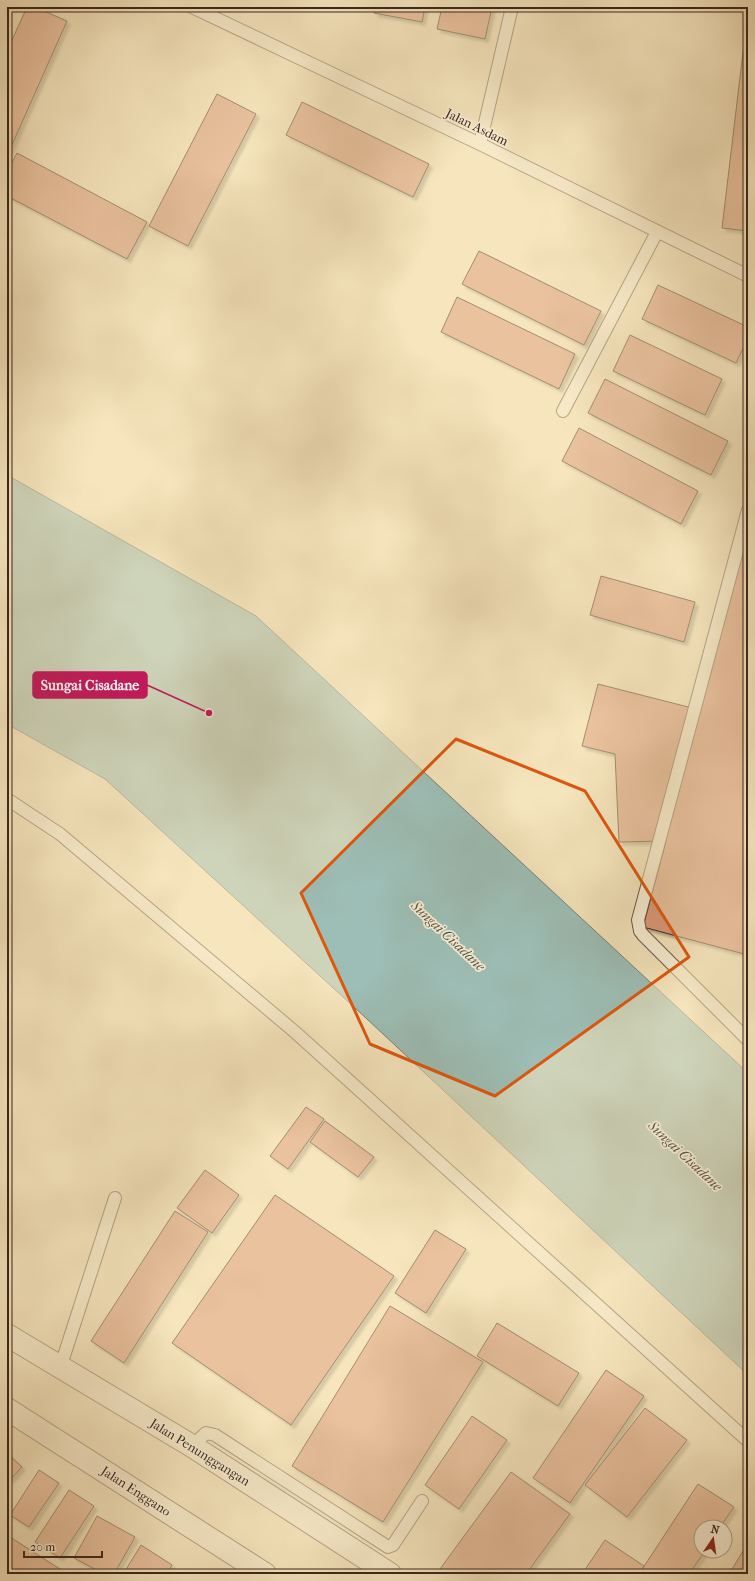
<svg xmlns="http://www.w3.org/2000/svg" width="755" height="1581" viewBox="0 0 755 1581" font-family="'IM FELL French Canon',serif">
<defs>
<filter id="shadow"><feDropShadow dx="3.5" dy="3.5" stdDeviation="1" flood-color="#0004"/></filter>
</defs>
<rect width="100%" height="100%" fill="#f5e5bd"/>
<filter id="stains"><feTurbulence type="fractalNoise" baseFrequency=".005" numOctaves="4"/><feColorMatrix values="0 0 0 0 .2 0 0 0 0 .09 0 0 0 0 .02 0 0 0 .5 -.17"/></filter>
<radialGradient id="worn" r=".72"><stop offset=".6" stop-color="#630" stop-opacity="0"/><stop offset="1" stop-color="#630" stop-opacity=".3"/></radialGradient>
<path fill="#9dbeb6" stroke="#768178" d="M7,475l249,141 492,457v302l-381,-356 -262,-240 -98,-55z"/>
<path fill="#db9779" stroke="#3c251c" filter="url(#shadow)" d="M27,7h8l32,14 -60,135v-105z
M375,7h50l-3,15 -48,-9z
M442,7h50l-7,32 -48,-10z
M748,10v221l-26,-3z
M217,94l39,20 -68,132 -39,-20z
M302,102l127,62 -16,33 -127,-62z
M17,153l130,69 -20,37 -120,-63v-24z
M479,251l122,60 -17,34 -122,-61z
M658,285l90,42v11l-12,25 -94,-44z
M457,297l118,57 -16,35 -118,-57z
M630,335l92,44 -17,36 -92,-44z
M605,379l123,62 -17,34 -123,-62z
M579,428l119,63 -17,33 -119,-63z
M748,530v425l-105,-28 23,-86 -47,1 -4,-88 -33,-8 16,-62 102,26z
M601,576l94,26 -11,40 -94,-27z
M306,1107l18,12 -36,50 -18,-13z
M325,1121l49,36 -16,20 -48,-35z
M205,1170l34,25 -27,38 -35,-25z
M275,1195l119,81 -103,149 -119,-82z
M175,1211l33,21 -84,131 -33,-22z
M435,1230l31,19 -40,64 -31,-20z
M390,1306l93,56 -100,160 -91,-56z
M497,1323l82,50 -21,33 -81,-50z
M606,1370l38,26 -74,107 -37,-25z
M645,1408l42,32 -60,77 -42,-32z
M472,1416l35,24 -48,69 -34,-24z
M7,1453l15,14 -15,16z
M39,1470l20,13 -30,44 -19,-12z
M511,1472l59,42 -44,60h-79l-7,-5z
M698,1484l36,23 -14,20h-19v24h4l-16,23h-50z
M69,1490l25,16 -34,52 -25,-16z
M97,1516l38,21 -21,37h-10l-30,-16z
M7,1535l34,22 27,17h-58l-3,-2z
M605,1540l39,26 -5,8h-57z
M748,1543v31h-19z
M141,1545l31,20 -5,9h-44z"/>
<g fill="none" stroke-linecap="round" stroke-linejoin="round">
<defs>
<path id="service" d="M192,7l288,137 268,132
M480,144l32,-137
M563,411l94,-179
M748,510l-110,410 2,11 3,4 105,105
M7,799l53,35 235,198 453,409
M59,1366l4,-7 52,-161
M192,1446l14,-13 9,2 173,112 5,-2 29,-44"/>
<path id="minor" d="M7,1335l185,111 198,128
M7,1409l258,165"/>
</defs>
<use href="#service" stroke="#6a5544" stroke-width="14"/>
<use href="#minor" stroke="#6a5544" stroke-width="24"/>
<use href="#service" stroke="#f8eed4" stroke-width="12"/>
<use href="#minor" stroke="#f8eed4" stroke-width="22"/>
</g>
<path d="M0 0H755V1581H0ZM456,739l129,52 104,166 -194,139 -125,-52 -69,-151z" fill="#f5e5bd" fill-opacity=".55" fill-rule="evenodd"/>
<path fill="none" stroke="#df560d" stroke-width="3" stroke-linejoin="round" d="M456,739l129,52 104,166 -194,139 -125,-52 -69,-151z"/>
<g text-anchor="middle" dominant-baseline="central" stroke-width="3.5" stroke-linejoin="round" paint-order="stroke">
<g font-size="13" fill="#3c251c" stroke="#f8eed4">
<text transform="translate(477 127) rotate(26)">Jalan Asdam</text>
<text transform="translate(200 1452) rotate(32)">Jalan Penunggangan</text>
<text transform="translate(136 1491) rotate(33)">Jalan Enggano</text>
</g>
<g font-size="14" font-style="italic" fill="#59534a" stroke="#f8eed4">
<text transform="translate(448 936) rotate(43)">Sungai Cisadane</text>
<text transform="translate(685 1156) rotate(43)">Sungai Cisadane</text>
</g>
</g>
<path fill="none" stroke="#c2185b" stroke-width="1.5" d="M209 713L147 685"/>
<circle fill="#c2185b" stroke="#f8eed4" stroke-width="1.5" cx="209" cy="713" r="4"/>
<rect fill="#c2185b" stroke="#c2185b" stroke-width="1.5" x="33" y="672" width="114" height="26" rx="4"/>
<g font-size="14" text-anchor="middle" font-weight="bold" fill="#fff">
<text x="90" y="690">Sungai Cisadane</text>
</g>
<rect width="755" height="1581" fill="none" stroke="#f5e5bd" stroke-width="24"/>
<rect x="8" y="8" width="739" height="1565" fill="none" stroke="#3c251c" stroke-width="2"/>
<rect x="12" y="12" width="731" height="1557" fill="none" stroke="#3c251c"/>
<g transform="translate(713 1539) rotate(13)"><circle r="19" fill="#f8eed4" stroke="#ad9e8a"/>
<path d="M0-3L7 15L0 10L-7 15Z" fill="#8f2418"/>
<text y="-6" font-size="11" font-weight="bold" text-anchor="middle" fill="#3c251c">N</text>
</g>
<path d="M24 1551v6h78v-6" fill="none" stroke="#3c251c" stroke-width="2"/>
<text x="30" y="1551" font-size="12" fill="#3c251c" stroke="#f8eed4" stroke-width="3" paint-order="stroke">20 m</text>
<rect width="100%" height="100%" filter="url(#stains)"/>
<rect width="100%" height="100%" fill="url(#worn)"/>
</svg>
